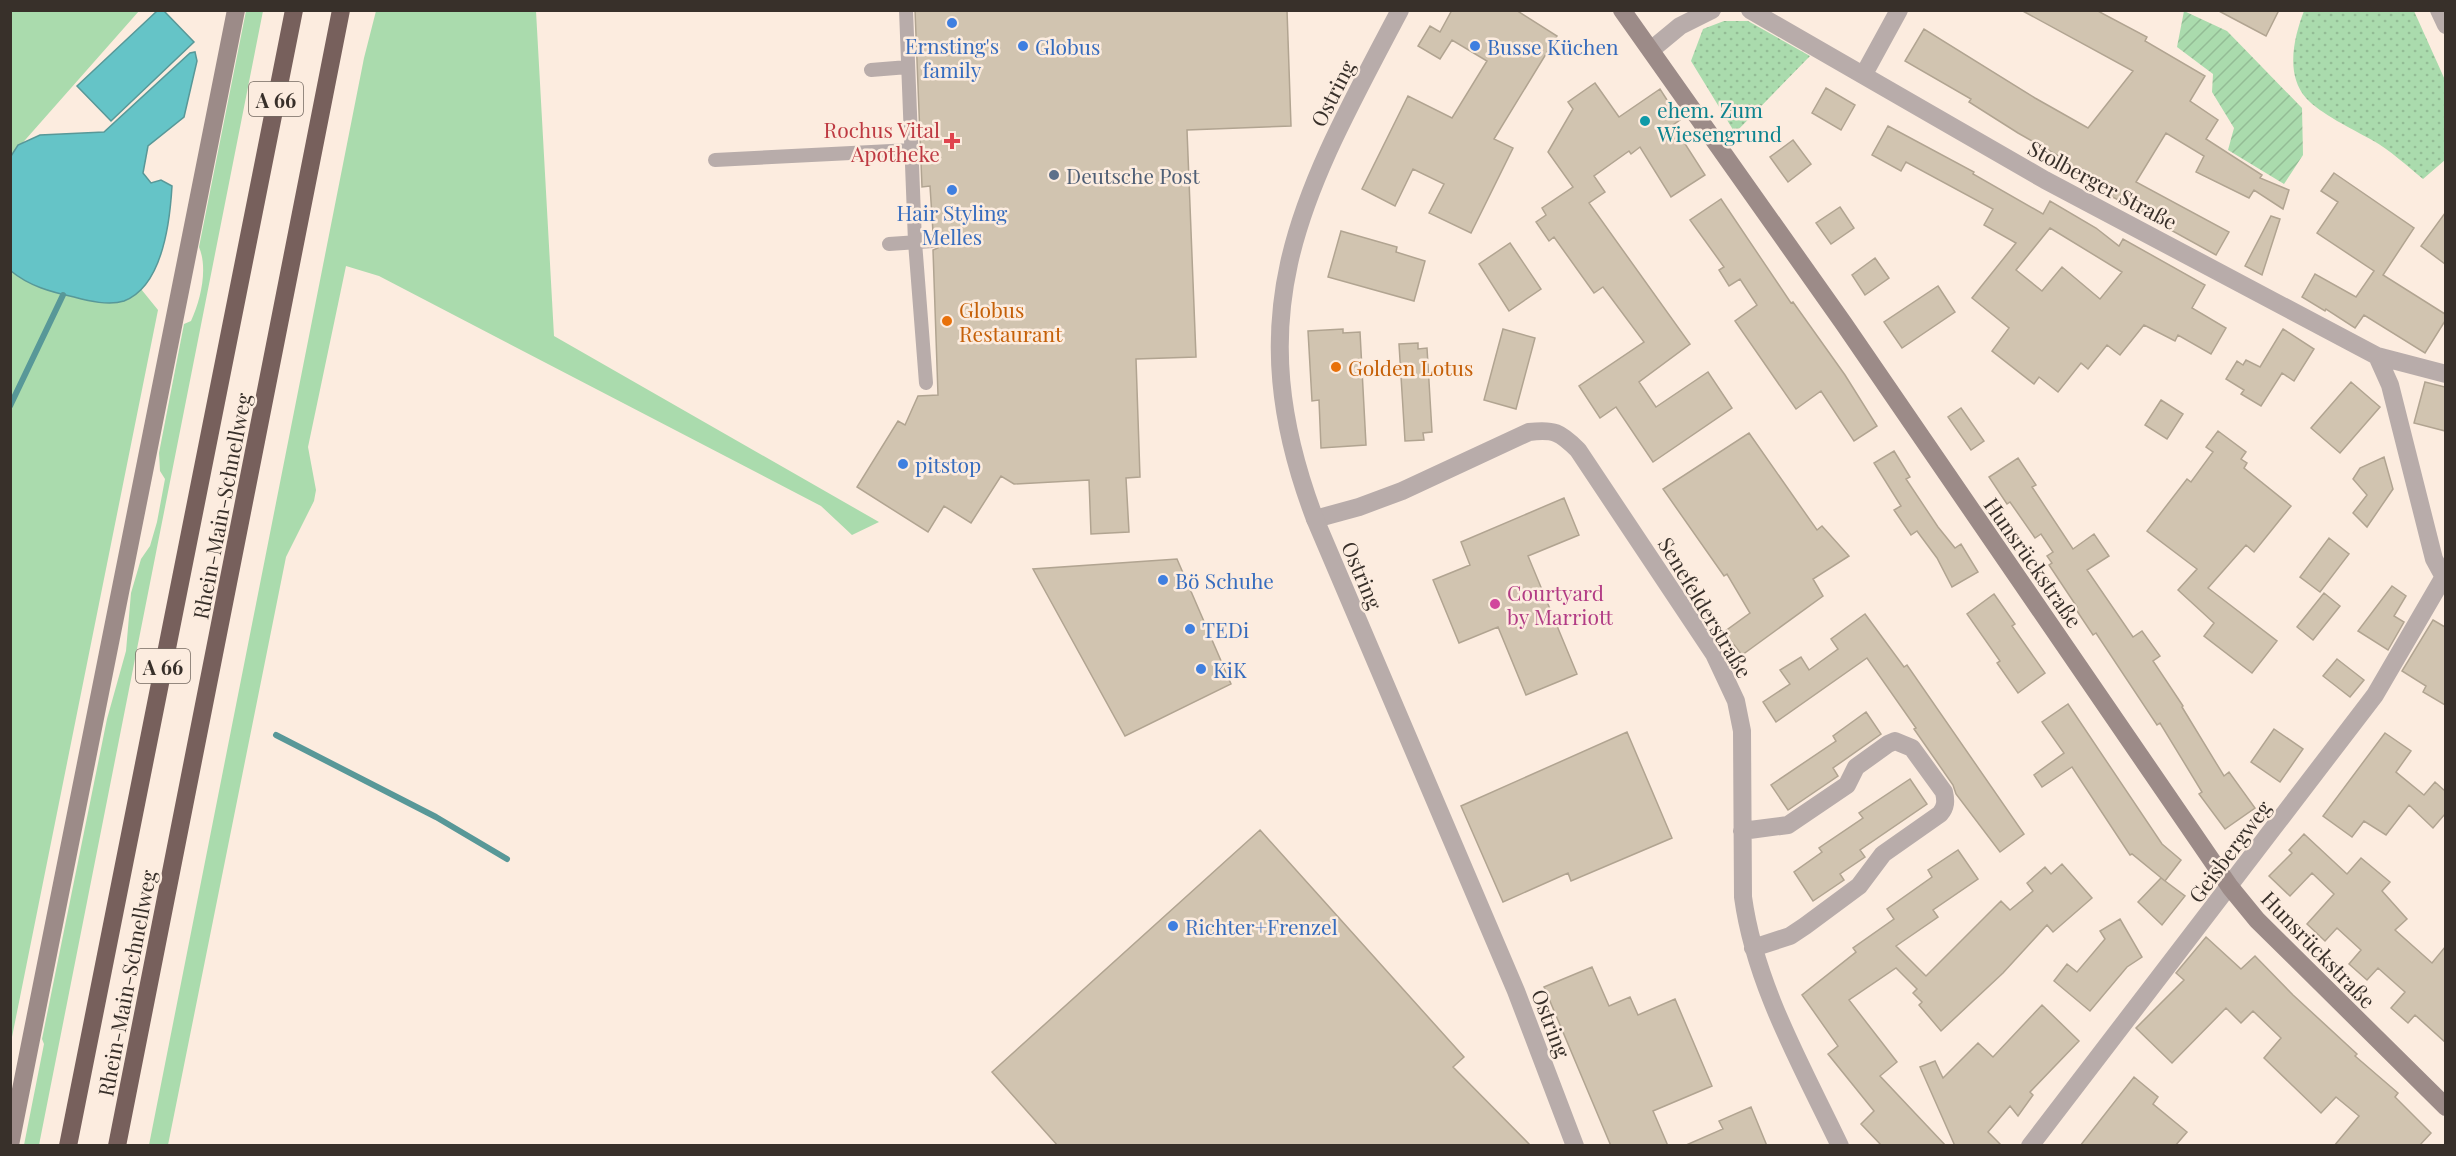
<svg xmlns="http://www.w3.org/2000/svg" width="2456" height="1156" viewBox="0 0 2456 1156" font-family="'Playfair Display',serif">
<defs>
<pattern id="park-dots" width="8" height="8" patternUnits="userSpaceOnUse" patternTransform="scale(1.5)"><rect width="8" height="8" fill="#aadbad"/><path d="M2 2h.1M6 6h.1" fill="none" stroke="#93bc95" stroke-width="1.8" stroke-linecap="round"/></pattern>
<pattern id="garden-furrows" width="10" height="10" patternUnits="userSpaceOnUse" patternTransform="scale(1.5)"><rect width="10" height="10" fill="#aadbad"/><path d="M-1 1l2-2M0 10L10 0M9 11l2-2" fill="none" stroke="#93bc95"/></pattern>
</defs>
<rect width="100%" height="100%" fill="#fcecdf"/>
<path fill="#aadbad" d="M11,11h128l-128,145z
M246,11h17l-224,1134h-15l20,-101 -2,-5 65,-320 19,-68 5,-58 10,-34 9,-13 7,-24 8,-43 -5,-8 -1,-18 25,-129 7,-3c10,-22 17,-53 8,-74z
M376,11h160l18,325 325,186 -27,13 -31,-29 -442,-230 -33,-10 -38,181 8,43 -2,11 -28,56 -118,588h-19l215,-1087z
M11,271c32,26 74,26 113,30l17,-12 17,21 -147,732z"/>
<path fill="url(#park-dots)" d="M2304,11h110l31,69v80l-22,19c-16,-13 -33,-29 -51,-39 -18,-10 -53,-27 -66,-42 -21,-24 -12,-61 -2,-87z
M1724,21h24l62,35 -75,77 -44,-72 12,-32z"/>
<path fill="url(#garden-furrows)" d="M2184,11l43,20 75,77 1,47 -19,29 -56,-34 6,-22 -22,-36 1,-18 -36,-27z"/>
<path fill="#65c4c7" stroke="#589898" stroke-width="1.5" d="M157,11h7l30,31 -83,79 -34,-35z
M195,52l2,9 -13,56 -36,29 -5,27 8,10 10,-3 11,6c-2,35 -9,100 -48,115 -15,5 -35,0 -50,-4 -23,-5 -45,-11 -63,-26v-115l7,-11 22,-10 64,-3 86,-79z"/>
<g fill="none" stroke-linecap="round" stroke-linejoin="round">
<path stroke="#589898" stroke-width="6" d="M10,406l53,-111
M276,735l160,82 71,42"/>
</g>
<path fill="#d1c4b0" stroke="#b1a491" stroke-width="1.5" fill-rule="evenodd" d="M915,10h372l4,116 -104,4 9,227 -60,2 4,118 -14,1 3,54 -38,2 -2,-54 -75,4 -13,-8 -30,47 -27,-17 -16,26 -71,-45 41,-66 7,4 13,-29 20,-1 -5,-145 5,-2 4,-7 -2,-5 -7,-4 -3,-46 -8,1z
M1452,10h64l41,26 -63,103 19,9 -42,85 -42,-20 15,-29 -31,-15 -18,37 -33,-17 46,-93 44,22 35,-57 -35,-21 -12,19 -22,-13 12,-20 10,6z
M2021,10h75l51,27 -2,4 60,35 -15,25 28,19 -12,19 56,36 -2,3 29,12 -6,19 -29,-19 -5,8 -53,-26 8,-16 -38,-23 -30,49 93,50 -13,23 -76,-42 1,-2 -47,-23 1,-2 -33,-25 2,-2 -46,-26 -49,-31 2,-3 -66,-38 19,-32 111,69 53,30 45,-57z
M2217,10h62l-13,26z
M1595,83l24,34 41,-28 20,31 -7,5 32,50 -34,22 -31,-50 -9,7 -2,-3 -35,25 11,16 -16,11 101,141 -51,38 17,25 52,-35 24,36 -79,54 -37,-55 -16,11 -21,-32 65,-44 -41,-55 -9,6 -40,-56 -5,4 -13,-19 10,-7 -4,-7 31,-21 -25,-35 25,-43 -5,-7z
M1826,88l29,17 -14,25 -29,-17z
M1888,126l86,46 -1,2 70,40 7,-13 46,27 23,18 4,-7 82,46 -13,23 34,20 -15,26 -33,-19 -3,6 -31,-16 -24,30 -13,-10 -19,24 -7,-6 -23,29 -19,-15 -5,7 -42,-33 17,-23 -37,-30 44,-55 -32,-18 9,-16 -87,-47 -5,9 -29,-16zM2050,228l72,44 -22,27 -38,-32 -20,24 -26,-21z
M1793,140l18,24 -23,18 -18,-25z
M2334,173l80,55 -31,47 62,39v7l-20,32 -61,-38 -9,13 -29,-19 -1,2 -23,-14 13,-23 41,23 18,-26 -57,-38 21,-31 -17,-11z
M1721,199l70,104 2,-1 52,73 32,51 -23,15 -33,-50 -25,18 -61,-88 22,-16 -17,-26 -11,7 -10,-16 5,-3 -34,-47z
M1840,207l14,21 -23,16 -15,-21z
M2445,213v51l-24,-18z
M2271,216l9,3 -18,56 -17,-9z
M1341,231l56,16 -1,5 29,9 -11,40 -86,-24z
M1510,243l31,46 -32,22 -30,-47z
M1875,258l14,20 -24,17 -13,-20z
M1938,286l17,26 -53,36 -18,-26z
M1343,329v4l17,-1 6,113 -45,3 -2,-48 -7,1 -4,-70z
M1503,329l32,9 -19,71 -32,-9z
M2283,329l31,20 -20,32 -12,-8 -21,33 -20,-12 3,-4 -18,-11 11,-18 6,4 3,-5 14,7z
M1418,343v6l9,-1 5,84 -9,1 1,7 -19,1 -6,-97z
M2351,382l29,25 -40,46 -29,-25z
M2425,382l20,5v44l-31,-8z
M2161,400l22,14 -16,25 -22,-14z
M1961,408l23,33 -13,9 -23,-33z
M2218,431l28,21 -5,7 6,4 -3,5 47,38 -37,46 -8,-7 -38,43 69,53 -25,32 -48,-37 10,-13 -36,-33 19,-21 -50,-38 40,-52 4,3 22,-30 -7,-5z
M1749,433l68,97 5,-4 27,30 -36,23 10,17 -81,59 -18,-23 26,-19 -23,-39 -3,2 -61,-87z
M1894,451l16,26 -4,2 32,48 17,21 6,-4 17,28 -26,15 -15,-29 -20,-27 -6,4 -17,-25 7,-4 -27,-43z
M2384,457l9,32 -26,38 -14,-14 14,-18 -14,-16 7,-11z
M2018,458l18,27 -4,2 41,62 21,-15 15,22 -22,14 46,67 9,-6 18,25 -7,5 30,45 -1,1 42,69 5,-4 26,36 -30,21 -26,-35 3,-2 -42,-69 -3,2 -61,-92 -3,2 -18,-27 2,-1 -28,-42 3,-2 -5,-7 6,-4 -12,-18 -6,4 -25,-36 -3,2 -18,-27z
M1564,498l15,37 -51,21 49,118 -51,21 -28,-68 -39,16 -26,-63 37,-15 -9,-23z
M2329,538l20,16 -29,38 -20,-15z
M1177,559l54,125 -106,52 -92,-167z
M2392,586l14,10 -12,20 10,6 -16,28 -30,-19z
M2324,593l16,13 -27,34 -16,-13z
M1994,594l21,30 -3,2 33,47 -27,20 -21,-30 3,-2 -33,-47z
M1865,614l39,53 3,-2 117,169 -24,18 -44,-58 -3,-9 -39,-56 2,-1 -49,-70 -91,64 -13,-20 27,-18 -10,-14 21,-13 8,13 29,-21 -7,-10z
M2433,620l12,7v78l-22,-13 3,-6 -24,-15z
M2337,659l27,21 -14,17 -27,-21z
M2068,704l94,140 19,16 -16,21 -33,-27 -2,1 -58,-88 -30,20 -8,-12 30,-22 -22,-31z
M1866,712l15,22 -48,34 5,8 -50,34 -17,-25 65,-44 -3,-5z
M2274,729l29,20 -23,33 -29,-20z
M1627,732l45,106 -101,43 -3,-8 -65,29 -42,-96z
M2385,733l26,18 -15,21 28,23 11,-13 10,9v23l-12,14 -24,-23 -23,30 -22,-14 -12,16 -29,-21z
M1910,779l17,25 -67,46 5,7 -25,17 4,6 -31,21 -19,-29 28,-20 -3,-4 44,-30 -4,-5z
M1260,830l204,227 -11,10 78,79h-473l-66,-74z
M2304,834l43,40 14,-16 29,24 -8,9 25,28 -12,11 37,33 13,-16v95l-30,-27 -7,8 -17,-15 14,-16 -27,-24 -11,12 -18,-16 12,-14 -24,-22 -12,13 -18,-17 27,-30 -22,-21 -22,23 -21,-20 23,-23 -3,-3z
M1958,850l20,29 -45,31 5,7 -42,29 30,30 75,-75 9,9 23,-19 -6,-8 18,-16 6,7 11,-10 30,34 -39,34 -6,-7 -44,48 -62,58 -22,-26 3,-3 -9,-9 4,-4 -21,-21 -47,32 48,62 -17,14 66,70h-64l-21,-22 13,-13 -46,-57 10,-8 -36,-51 54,-43 -3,-4 41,-29 -7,-10 45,-32 -4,-7z
M2161,878l24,18 -23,29 -24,-23z
M2120,919l22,38 -15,10 -37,44 -36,-30 13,-17 10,8 28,-33 -5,-8z
M2206,937l35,32 14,-13 38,39 64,59 -2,2 43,37 -3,4 36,36 -12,13h-85l25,-30 -23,-19 -15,16 -57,-55 17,-20 -28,-27 -12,12 -15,-15 -54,55 -36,-35 48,-48 -8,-7z
M1592,967l17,39 21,-9 8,18 37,-16 37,87 -59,25 15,35h-57l-67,-159z
M2042,1005l37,36 -49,51 3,3 -15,21 -8,-10 -22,26 14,14h-47l-35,-79 15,-6 8,17 35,-35 15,14z
M2134,1077l24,20 -5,7 34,28 -12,14h-95z
M1751,1107l16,39h-83l39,-17 -4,-8z"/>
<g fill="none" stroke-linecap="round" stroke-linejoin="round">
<path stroke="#b8acaa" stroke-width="14" d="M906,10l9,232 11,141
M871,70l37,-3
M715,160l196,-10
M889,244l44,-3"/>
<path stroke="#b8acaa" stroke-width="18" d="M1750,10l295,170 332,176 69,18
M2439,10l7,15
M1651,50l29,-24 32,-16
M1864,74l35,-64
M2377,356l13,29 44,174 12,22
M1315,519l44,-12 43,-16 127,-59c25,-3 31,0 49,18l136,204 22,47 6,30 1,166c12,88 59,169 97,249
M1742,831l46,-6 59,-40 9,-18 32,-23 7,-3 17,7 32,44c2,9 2,15 -4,22l-57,40 -24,32 -54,40 -15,10 -37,12
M2030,1146l345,-451 71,-122"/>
<path stroke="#b8acaa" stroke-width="18" d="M1400,10c-97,184 -165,298 -85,509l201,472 59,155"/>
<path stroke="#9c8b88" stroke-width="18" d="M1622,10l222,314 386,563 27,33 189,187
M10,1145l226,-1135"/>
<path stroke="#77605c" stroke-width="18" d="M68,1146l226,-1136
M117,1146l224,-1136"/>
</g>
<g fill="#3f7fe0" stroke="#fcecdf" stroke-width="2">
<circle cx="952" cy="23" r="6"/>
<circle cx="1023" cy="46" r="6"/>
<circle cx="1475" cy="46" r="6"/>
<circle cx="952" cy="190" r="6"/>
<circle cx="903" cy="464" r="6"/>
<circle cx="1163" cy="580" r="6"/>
<circle cx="1190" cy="629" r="6"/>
<circle cx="1201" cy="669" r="6"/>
<circle cx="1173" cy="926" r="6"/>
</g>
<circle fill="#0f9aa8" stroke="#fcecdf" stroke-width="2" cx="1645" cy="121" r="6"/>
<path fill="#e0444e" stroke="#fcecdf" stroke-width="2" d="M949 132h6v6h6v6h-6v6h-6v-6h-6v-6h6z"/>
<circle fill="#5c6f8a" stroke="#fcecdf" stroke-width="2" cx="1054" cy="175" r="6"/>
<g fill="#e8710a" stroke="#fcecdf" stroke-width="2">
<circle cx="947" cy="321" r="6"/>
<circle cx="1336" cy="367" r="6"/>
</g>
<circle fill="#d1479c" stroke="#fcecdf" stroke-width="2" cx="1495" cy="604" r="6"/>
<g text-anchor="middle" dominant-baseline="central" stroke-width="5" stroke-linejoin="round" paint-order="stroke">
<g fill="#fcecdf" stroke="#736860" stroke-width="1.5">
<rect x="249" y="82" width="54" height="34" rx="4.5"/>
<rect x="136" y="649" width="54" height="34" rx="4.5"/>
</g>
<g font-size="20" font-weight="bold" fill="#38302a">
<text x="276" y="99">A 66</text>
<text x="163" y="666">A 66</text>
</g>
<g font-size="21" fill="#366cbe" stroke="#fcecdf" text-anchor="start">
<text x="952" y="45" text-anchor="middle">Ernsting's<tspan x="952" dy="24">family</tspan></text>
<text x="1035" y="46">Globus</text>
<text x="1487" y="46">Busse Küchen</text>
<text x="952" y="212" text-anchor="middle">Hair Styling<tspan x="952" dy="24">Melles</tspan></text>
<text x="915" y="464">pitstop</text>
<text x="1175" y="580">Bö Schuhe</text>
<text x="1202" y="629">TEDi</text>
<text x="1213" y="669">KiK</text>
<text x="1185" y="926">Richter+Frenzel</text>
</g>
<g font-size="21" fill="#38302a" stroke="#fcecdf">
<text transform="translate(1332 93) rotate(-63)">Ostring</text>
<text transform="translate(2103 184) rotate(28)">Stolberger Straße</text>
<text transform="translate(221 506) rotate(-79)">Rhein-Main-Schnellweg</text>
<text transform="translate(2034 562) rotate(55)">Hunsrückstraße</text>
<text transform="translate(1363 575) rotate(67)">Ostring</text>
<text transform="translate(1706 607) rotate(59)">Senefelderstraße</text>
<text transform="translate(2229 851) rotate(-53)">Geisbergweg</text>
<text transform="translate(2319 949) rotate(46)">Hunsrückstraße</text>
<text transform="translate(126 983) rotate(-79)">Rhein-Main-Schnellweg</text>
<text transform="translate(1552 1023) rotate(69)">Ostring</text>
</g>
<g font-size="21" fill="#0d838f" stroke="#fcecdf" text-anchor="start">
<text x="1657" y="109">ehem. Zum<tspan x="1657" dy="24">Wiesengrund</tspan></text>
</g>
<g font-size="21" fill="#be3a42" stroke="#fcecdf" text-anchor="end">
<text x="940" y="129">Rochus Vital<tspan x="940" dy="24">Apotheke</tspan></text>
</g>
<g font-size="21" fill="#4e5e75" stroke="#fcecdf" text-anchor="start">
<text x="1066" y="175">Deutsche Post</text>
</g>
<g font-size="21" fill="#c56008" stroke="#fcecdf" text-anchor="start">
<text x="959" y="309">Globus<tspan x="959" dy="24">Restaurant</tspan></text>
<text x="1348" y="367">Golden Lotus</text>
</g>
<g font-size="21" fill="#b23c85" stroke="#fcecdf" text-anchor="start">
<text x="1507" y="592">Courtyard<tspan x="1507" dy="24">by Marriott</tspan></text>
</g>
</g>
<rect width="2456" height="1156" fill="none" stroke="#38302a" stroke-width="24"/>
</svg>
